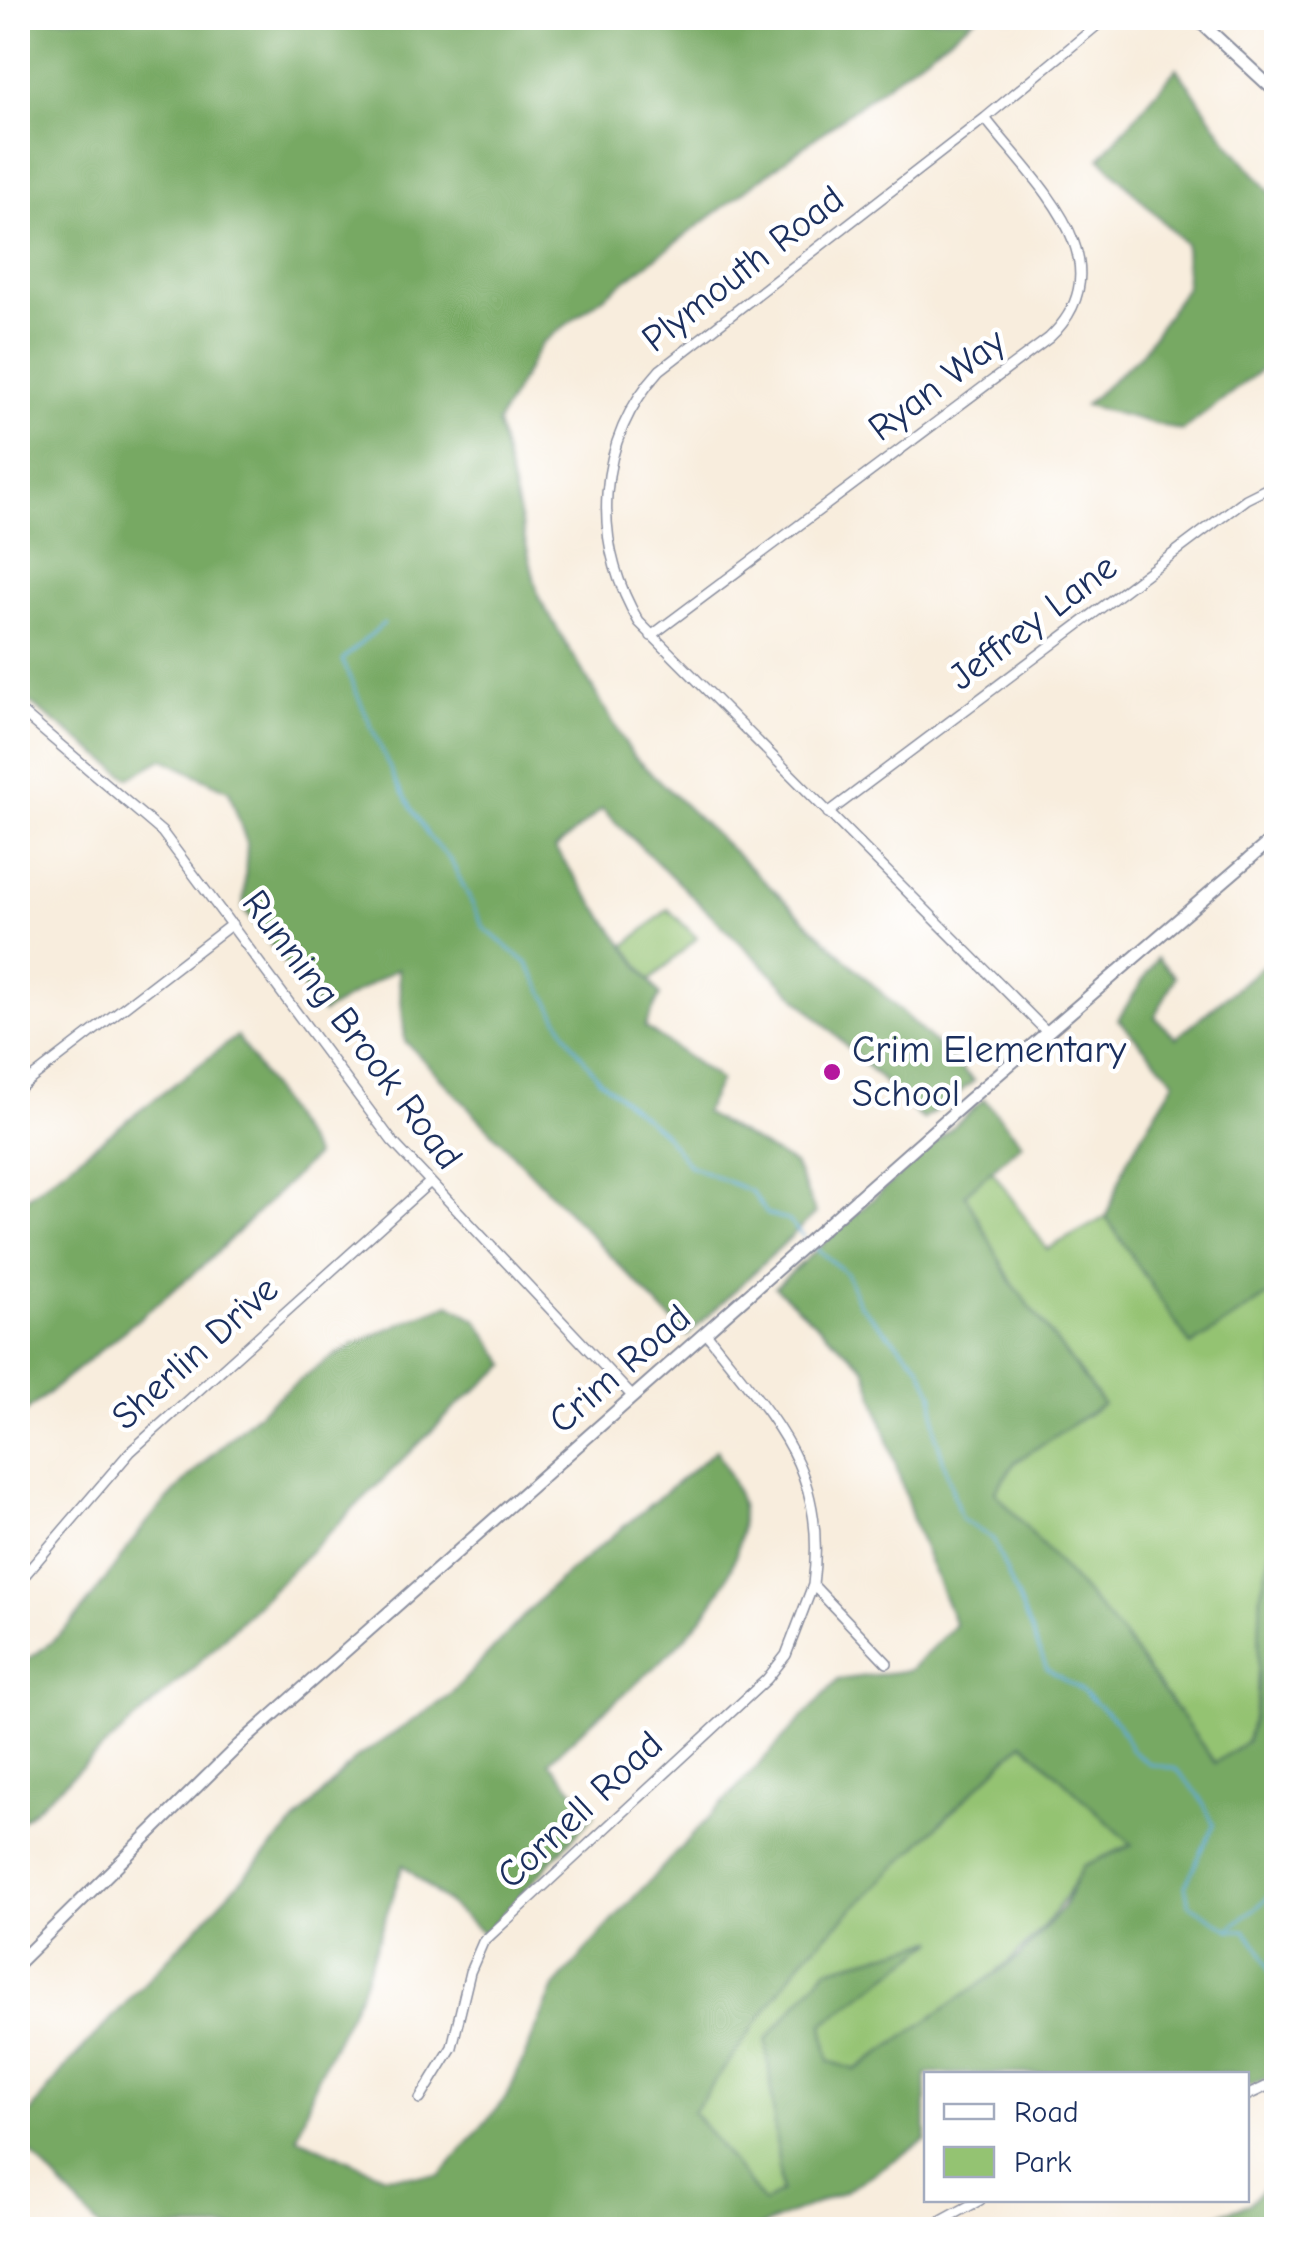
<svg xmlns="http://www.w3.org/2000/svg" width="1294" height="2247" viewBox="0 0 1294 2247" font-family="'Comic Neue',sans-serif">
<rect width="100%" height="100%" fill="#fff"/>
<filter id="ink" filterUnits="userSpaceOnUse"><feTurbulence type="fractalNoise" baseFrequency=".01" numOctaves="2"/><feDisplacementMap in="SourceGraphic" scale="20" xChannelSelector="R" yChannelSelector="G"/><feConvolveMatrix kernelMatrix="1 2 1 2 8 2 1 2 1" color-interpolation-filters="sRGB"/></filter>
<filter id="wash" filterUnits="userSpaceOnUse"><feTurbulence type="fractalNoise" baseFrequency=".0048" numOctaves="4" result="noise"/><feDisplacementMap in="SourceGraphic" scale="40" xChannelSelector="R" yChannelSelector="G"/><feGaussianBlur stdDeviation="2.25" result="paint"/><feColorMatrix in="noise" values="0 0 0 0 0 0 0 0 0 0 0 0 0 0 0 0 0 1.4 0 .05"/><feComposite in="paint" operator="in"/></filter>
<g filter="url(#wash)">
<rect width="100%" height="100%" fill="#f8eddd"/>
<path fill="#94c372" stroke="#587968" stroke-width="2.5" d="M668,909l29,29 -47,43 -25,-35z
M992,1170l55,79 59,-32 85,129 85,-56v241l-15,62 -4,109 -10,39 -32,22 -92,-127 -128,-144 20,-30 88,-58 -91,-121 -47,-89z
M1023,1742l110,102 -50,22c-49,100 -139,142 -228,204l-26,-9 -6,-37 110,-83 -106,28 -60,71 14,151 -17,13 -71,-92 111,-155z"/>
<path fill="#77a964" stroke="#496c61" stroke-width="2.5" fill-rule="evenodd" d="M18,18h957l-433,325 -45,80 42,175 94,158 341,325 -51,39 -321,-311 -47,40 105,146 -15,32 75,53 -16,33 90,51 22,49 -129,123 -282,-295 -7,-73 -76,45 -79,-105 4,-64 -18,-53 -66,-32 -34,19 -111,-84z
M1177,68l51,74 48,57v172l-10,-5 -84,65 -97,-26 56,-51 45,-67 -1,-43 -85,-86z
M1276,955v335l-85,56 -85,-129 21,-57 48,-79 -57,-62 39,-61 18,19 -20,40 21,21z
M237,1036l78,120 -110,108 -187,154v-214z
M984,1099l38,44 -57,51 47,89 91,121 -88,58 -20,30 128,144 92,127 32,-22 10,-39 4,-109 15,-62v544l-29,11 -1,-12h-320v66l-80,51 -90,38h-655l-83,-90v-11l46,-59 291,-310 92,-61 103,-110 167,-139c7,18 25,45 25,64 0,112 -127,177 -193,249l46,52 -111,120 -81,-69 -43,128 -43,85 -20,59 85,38 58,1 68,-81 46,-108 71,-80 213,-227 72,-10 45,-45 -40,-99 -50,-158 -90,-81zM1023,1742l109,103 -49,21 -20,41 -43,49 -164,114 -27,-9 -6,-37 113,-84 -109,29 -61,71 15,151 -17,12 -71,-91 111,-155z
M450,1304l27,16 30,45 -47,38 -272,270 -170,151v-160c62,-30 93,-101 137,-151 47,-52 107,-107 164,-147 39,-27 87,-45 131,-62z
M1276,2174v55h-99l72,-25z"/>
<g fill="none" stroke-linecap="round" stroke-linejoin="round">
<path stroke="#60acd9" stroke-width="2.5" d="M384,623l-42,37 53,120 33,56 23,25 33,67 44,36 42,76 29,39 64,54 26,32 63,27 15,22 20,6 17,17
M813,1246l33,27 13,31 61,62 13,27 3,43 25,83 32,20 54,130 34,21 37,33 13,27 19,14 26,5 23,26 15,30 -29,61 4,18 41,26h15l15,19 16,36
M1231,1927l45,-35"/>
</g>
</g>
<g filter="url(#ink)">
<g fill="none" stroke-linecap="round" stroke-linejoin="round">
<defs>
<path id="street" d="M651,636l398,-298c80,-76 -15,-156 -64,-220
M18,709l144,123 230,309 241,256
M828,813l418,-314 30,-15
M1048,1033l-409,-411c-48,-81 -44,-181 21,-252l325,-252 121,-100
M18,1089l214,-165
M706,1333c67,87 122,134 107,252l74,78
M18,1583l112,-131 299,-269
M1246,2096l30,-14
M420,2099l32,-52 18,-75 13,-30 284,-263 19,-24 27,-70
M925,2230l55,-30"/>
<path id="secondary" d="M1196,18l80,74
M18,1963l221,-218 727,-643 310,-266"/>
</defs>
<use href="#street" stroke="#8a8e9e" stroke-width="12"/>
<use href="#secondary" stroke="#8a8e9e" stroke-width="15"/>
<use href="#street" stroke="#fff" stroke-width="9"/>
<use href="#secondary" stroke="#fff" stroke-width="11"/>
</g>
</g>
<circle fill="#b5179e" stroke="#fff" stroke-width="4" cx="832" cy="1072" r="10"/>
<g text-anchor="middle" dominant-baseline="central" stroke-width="9" stroke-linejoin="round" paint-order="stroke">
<g font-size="38" fill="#1b2f5e" stroke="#fff">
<text transform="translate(743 269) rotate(-38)">Plymouth Road</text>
<text transform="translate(937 385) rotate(-37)">Ryan Way</text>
<text transform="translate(1033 622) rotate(-37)">Jeffrey Lane</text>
<text transform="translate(352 1030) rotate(53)">Running Brook Road</text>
<text transform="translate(195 1353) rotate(-42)">Sherlin Drive</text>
<text transform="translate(620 1369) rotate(-41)">Crim Road</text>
<text transform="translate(580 1810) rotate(-43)">Cornell Road</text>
</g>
<g font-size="38" fill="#1b2f5e" stroke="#fff" text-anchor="start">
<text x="852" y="1050">Crim Elementary<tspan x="852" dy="44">School</tspan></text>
</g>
</g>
<rect width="1294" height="2247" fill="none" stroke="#fff" stroke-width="60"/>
<rect x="924" y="2072" width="325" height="130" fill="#ffffff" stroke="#a4acbf" stroke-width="2.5"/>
<rect x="944" y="2104" width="50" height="15" fill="#ffffff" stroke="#a4acbf" stroke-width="2.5"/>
<text x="1014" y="2122" font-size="30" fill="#1b2f5e">Road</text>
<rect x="944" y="2147" width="50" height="30" fill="#94c372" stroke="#a4acbf" stroke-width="2.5"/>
<text x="1014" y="2172" font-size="30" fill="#1b2f5e">Park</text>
</svg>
